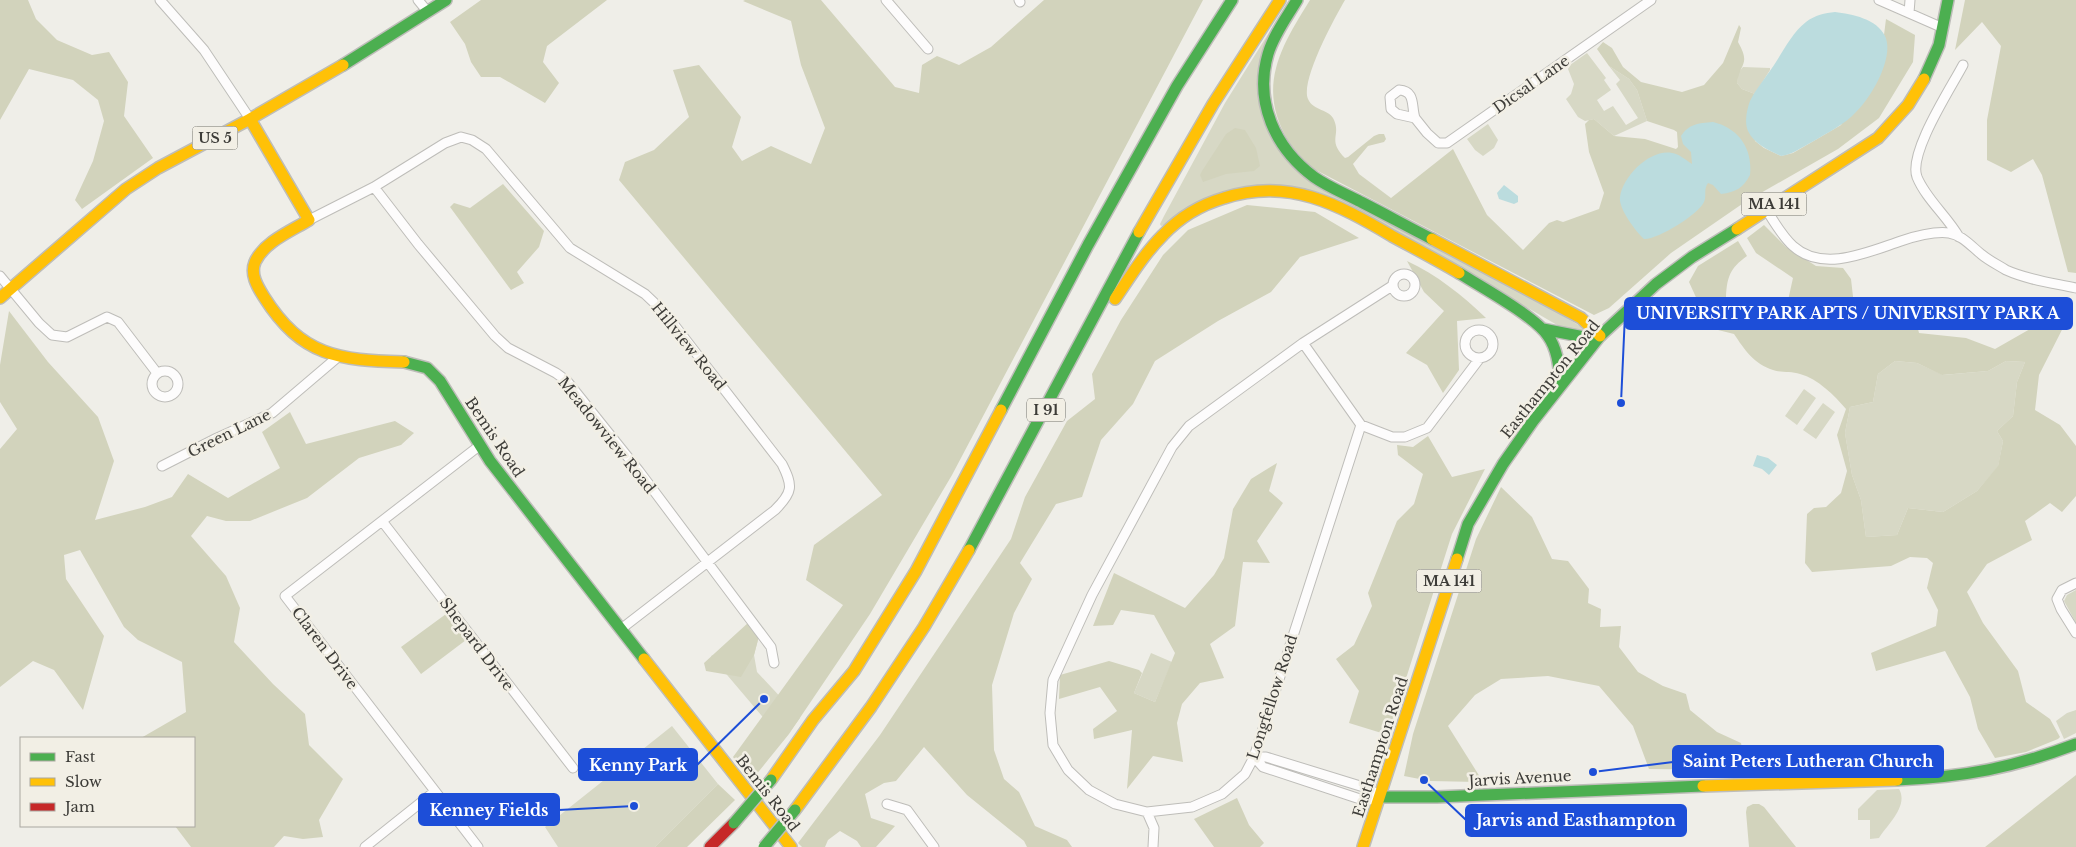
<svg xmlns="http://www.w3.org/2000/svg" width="2076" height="847" viewBox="0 0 2076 847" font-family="'Libre Baskerville',serif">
<rect width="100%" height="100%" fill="#efeee8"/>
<path fill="#d7d8c5" d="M1280,15l-15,37 13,96 302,178 7,7 -23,-4 -126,-73 -166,-71 -111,41 -1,-2 4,-8 61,-113z
M1587,53l19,25 -2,2 7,10 -14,10 7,11 9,-5 13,19 12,-7 -22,-34 4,-4 -11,-14 20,13 8,11 10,31 -33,15 -20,-17 -9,2 -7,-4 -12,-18 5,-5 3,-10 -6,-15 2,-4z
M1743,67l27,1v2l-15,24 -13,-5 -5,-6 1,-10z
M1488,124l10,16 -4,8 -11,8 -8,-6 -8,-11z
M1895,361l22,2 26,12 45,-4 18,-10 19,1 -8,20 -4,34 -16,15 6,10 -5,26 -21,24 -34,21 -35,-4 -11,27 -31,2 -5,-37 -9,-25 -7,-42 5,-26 23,-5 5,-28z
M1804,389l12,9 -19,27 -12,-9z
M1823,403l12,9 -19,27 -13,-9z
M2076,590v33l-12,-22 3,-6z
M759,636l-5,19 3,17 43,46 -17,23 -72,-85z
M1151,653l21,9 -17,40 -21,-9z
M2076,710v23l-12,6 -8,-18 11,-8z
M672,726l46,58 -63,63h-97l-13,-20z
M1899,789c10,17 -12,36 -20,49l-9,1v-19h-12v-11l19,-19z"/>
<path fill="#d2d3bc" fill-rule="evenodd" d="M0,0h28l8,19 21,21 35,15 17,-3 19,30 -4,34 29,42 -71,51 -7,-9 18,-39 11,-40 -6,-21 -25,-20 -44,-11 -29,51z
M481,0h126l-60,46 -4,16 16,21 -14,20 -45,-26h-19l-10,-15 -6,-18 -15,-22z
M745,0h76l74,87 24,6 3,-28 15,-9 22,9 32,-18 53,-47h159l-251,475 -82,139 -81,120 -38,47 -18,-24 110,-152 -37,-25 8,-35 68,-50 -263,-315 6,-18 29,-12 35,-33 -16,-47 26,-5 42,52 -9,30 10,14 29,-15 40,18 14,-36 -24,-63 -10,-44 -48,-20z
M1310,0h35c-10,17 -45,81 -37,99 5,12 22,10 26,21 7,16 -7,20 11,38l3,-1 26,-21 5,-2h5l2,5 -2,3 -16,4 -15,18 6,10 32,24 62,-49 34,66 36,35 26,-27 8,-3 6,2 36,-13 5,-16 -15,-41 -4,-28 4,-4 5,-1 20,17 31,3 31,10 2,-2 -1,-15 -3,-2 -27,-9 -10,-31 -8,-11 -20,-13 -12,-17 6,-7 9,6 11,19 18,15 41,10 22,-7 19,-22 16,-38 2,3 -3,14c13,23 2,20 -1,41l5,6 13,5 -4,6 4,41 9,7 17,8 12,-3 48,-28 45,-85 -2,-5 2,-16 29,16 -2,27 -34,56 -41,31 -93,53 -74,51 -62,55 -15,7 -282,-147c-7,-8 -17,-17 -23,-26 -33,-54 -9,-94 21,-142z
M1965,0h111v273l-8,-1 -26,-97 -9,-16 -22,13 -24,-12v-40l14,-74 -19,-24 -27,28z
M1235,128l10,2 11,18 4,18 -6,5 -28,3 -23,8 -3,-7 2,-4 24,-37z
M503,184l41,47 -5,16 -22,25 7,11 -13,7 -61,-83 4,-4 16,5z
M1247,205l68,7 44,26 -59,19 -29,35 -53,29 -63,40 -22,43 -32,36 -19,57 -26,7 -36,59 12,16 -18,34 -22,72 2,65 10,29 15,13 16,34 32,14 5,7h-45l-3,-6 -57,-46 -43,-48 -28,34 -12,2 -19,11 6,24 24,8 -19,21h-15l-4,-6 -17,-10 -12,9 -3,7h-23l-4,-4 82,-108 131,-196 14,-42 42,-76 28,-22 -3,-25 29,-54 42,-65 25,-25z
M1764,225l22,22 30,19 27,2 8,11 5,44 40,-6h19l4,16 47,5 29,11 65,-37 9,4 -30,59 -4,35 25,15 16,21v50l-14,16 -12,-9 -25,18 7,19 -45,24 -20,28 16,31 35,48 8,31 24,17 10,18 -2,2 -32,13 -31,6 -17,-29 -8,-32 -25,-46 -69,20 -5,-18 65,-27 2,-16 -11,-22 6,-25 -6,-5 -17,-1 -19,9 -79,6 -7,-9 2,-49 7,-6 12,-1 15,-14 6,-22 -10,-36 9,-26c-12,-14 -28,-30 -46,-35 -9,-3 -19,-1 -27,-4 -19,-6 -29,-21 -39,-36l-24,-6 -21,-46 9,-16 40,-25 9,15c-17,12 -20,21 -21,41l17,12 28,8 16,-12 6,-27 -37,-25 -9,-15zM1895,361l22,2 25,12 46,-4 18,-10 19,1 -8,20 -4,34 -16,15 6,10 -5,25 -21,25 -34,21 -35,-4 -11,27 -31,2 -5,-37 -9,-25 -7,-42 5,-26 23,-5 5,-28z
M1407,261c30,14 55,34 79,57l-29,3 2,49 -16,23 -16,-28 -21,-12 38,-42 -20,-19z
M9,311l39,51 50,55 16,44 -19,59 50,-13 27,-10 16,-23 40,24 52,-30 -18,-36 28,-20 16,32 89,-23 19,12 -13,12 -42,13 -52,40 -57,23h-24l-19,-5 -16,20 35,40 14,32 -6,34 39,42 32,30 4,31 34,34 -24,41 4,17 -20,2 -19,-3 -10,11h-83l-16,-21h19v-88h-53l45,-26 -4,-50 -44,-22 -14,-13 -44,-77 -16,5 2,24 38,57 -21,74 -29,-40 -21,-9 -33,26v-238l17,-20 -17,-27v-37z
M1428,436l24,41 33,-8 -33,65 -64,201 -39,-12 10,-32 -23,-32 18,-14 18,-39 -4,-13 29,-72 17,-17 9,-30 -25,-19 -1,-10 16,2z
M1277,463l-8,28 14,12 -26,38 13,22 -27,-1 -8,64 -25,18 14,34 -24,5 -18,21 -5,19 6,39 -30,-6 -26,33 5,-59 -38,9 -1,-10 24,-18 -17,-24 -41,12 1,-24 49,-14 30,9 3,3 -8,20 21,9 20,-49 -21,-38 -33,-5 -8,15 -20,1 21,-53 71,35 29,-33 10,-17 9,-49 18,-30z
M1501,487l31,30 20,42 16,2 21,28 -1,14 13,6 -1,18 21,-1 -2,21 19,25 25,14 23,8 4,16 27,22 24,11 5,27 -97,-1 -16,-43 -34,-40 -51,-10 -47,3 -26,16 -27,31 32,51 -2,5 -48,-1 -26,-5 9,-42 63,-195z
M446,614l20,26 -45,34 -20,-27z
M749,622l10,14 -5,19 -13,22 -35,-6 -2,-8z
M2076,775v72h-91z
M718,784l17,16 -48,47h-32z
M1237,798l12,27 15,18 -4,4h-46l-20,-28z
M1753,804h6l5,3 32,40h-47l-3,-35 1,-5z"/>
<path fill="#bbdcde" d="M1835,12c17,2 42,7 50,24 10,21 -14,62 -29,76 -12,13 -29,21 -44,30 -10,5 -20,13 -31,14 -13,-6 -27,-12 -33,-25 -4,-9 -1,-22 2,-30 7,-14 18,-26 26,-39 9,-14 17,-30 30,-40 9,-7 19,-9 29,-10z
M1713,122c25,6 40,26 37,53 -7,13 -14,17 -29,19l-8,-9 -5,-2c-5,7 -1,12 -4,19 -5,12 -47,38 -60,37 -8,-7 -26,-31 -24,-42 3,-21 30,-48 52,-44 7,1 14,7 20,11l-1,-12 -8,-8 -2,-8c8,-12 17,-13 32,-14z
M1504,185l14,11v6l-4,2 -15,-5 -2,-6z
M1757,455l11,3 9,7 -8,10 -7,-6 -9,-3z"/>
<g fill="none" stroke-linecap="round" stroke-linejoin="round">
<defs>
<path id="street" d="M160,0l44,50 46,69
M418,0l9,11
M886,0l42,49
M1019,0l1,2
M1879,0l64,28
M1909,13l1,-13
M1399,90c17,1 12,16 16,28l-18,-4 -6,-5 -1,-12z
M1415,118l12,15 11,10h9l204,-143
M374,187l44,57 77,92 13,12 48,25 11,8 72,90 132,176 3,16
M1766,209c8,13 16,27 27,37 30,27 75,6 108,-5 15,-5 32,-10 48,-8 13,2 22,13 32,21 7,6 17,11 25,16 22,10 47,13 70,18
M309,220l65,-33 71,-44 16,-6 11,3 14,9 84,99 75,46 20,19 117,151c11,22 11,28 -7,46l-154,119
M1959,237c-12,-21 -33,-38 -42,-60 -9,-24 34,-89 46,-112
M1393 285a11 11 0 1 1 22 0a11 11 0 1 1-22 0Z
M0,276l39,47 13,12 15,2 40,-20 11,5 39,51
M1465 344a14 14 0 1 1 28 0a14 14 0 1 1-28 0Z
M1303,343l58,82 -107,332 -9,17 -23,20 -30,13 -45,5 -32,-8 -26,-14 -21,-20 -15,-25 -3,-32 3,-33 39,-85 80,-148 17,-21 114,-83 89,-57
M152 384a13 13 0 1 1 26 0a13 13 0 1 1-26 0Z
M1361,425l31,12h13l22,-9 53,-70
M162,466l55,-28 55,-25 67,-57
M382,521l191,247
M2076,583l-14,7 -5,9 4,10 15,24
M1254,757l9,10 103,34 14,-4
M1254,757h12l104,32 10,8
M887,804l20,6 27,37
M1147,812l7,16 -1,19
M365,847l69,-55
M478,847l-193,-251 194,-150"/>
<path id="fast" d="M1297,0c-10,17 -23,34 -29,54 -14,48 7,94 46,123 14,10 32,17 47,25 24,12 47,25 71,37
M343,65l103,-65
M1924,79l15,-34 9,-45
M1459,273c21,13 77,44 89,63 10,14 11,32 13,49
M1543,329l41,8 16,-1
M404,362l23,6 13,13 50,80 154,198
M1001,410l87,-165 89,-159 55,-86
M969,550l170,-318
M1457,559l11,-35 35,-60 30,-43 67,-85 56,-52 36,-27 45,-28
M1897,780c67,-3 116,-12 179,-36
M1380,797h57l266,-11"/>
<path id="slow" d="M250,119l59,101c-18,11 -45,22 -54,42 -5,12 2,24 9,35 38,60 75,63 140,65
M1737,229l141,-91 30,-33 16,-26
M1139,232l74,-128 67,-104
M1432,239l149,79 19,18
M0,298l126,-109 32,-21 92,-49 93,-54
M1115,299c15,-22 29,-45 48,-64 17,-18 37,-30 61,-37 64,-21 114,6 168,38 22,12 45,24 67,37
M644,659l147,188
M771,780l42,-60 41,-49 62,-100 85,-161
M1703,786l194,-6
M795,810l76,-103 53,-80 45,-77
M1363,847l94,-288"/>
<path id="jam" d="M710,847l24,-24"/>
</defs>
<use href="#street" stroke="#bebdb9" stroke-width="11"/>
<use href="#fast" stroke="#bebdb9" stroke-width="14"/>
<use href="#slow" stroke="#bebdb9" stroke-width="14"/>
<use href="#jam" stroke="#bebdb9" stroke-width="14"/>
<use href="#street" stroke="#fdfcfc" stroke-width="9"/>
<use href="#fast" stroke="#4caf50" stroke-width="11"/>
<use href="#slow" stroke="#ffc107" stroke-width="11"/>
<use href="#jam" stroke="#c62828" stroke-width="11"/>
<defs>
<path id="fast-bridge" d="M734,823l37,-43
M764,847l31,-37"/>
</defs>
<use href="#fast-bridge" stroke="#bebdb9" stroke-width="14" stroke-linecap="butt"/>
<use href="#fast-bridge" stroke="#4caf50" stroke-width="11"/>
</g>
<g text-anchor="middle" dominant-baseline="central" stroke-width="5" stroke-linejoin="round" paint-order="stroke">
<g fill="#f2efe5" stroke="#73726c" stroke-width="1">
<rect x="192.5" y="126.5" width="45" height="23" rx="4"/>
<rect x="1741.5" y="192.5" width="65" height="23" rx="4"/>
<rect x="1027" y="398.5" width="38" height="23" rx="4"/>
<rect x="1416.5" y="569.5" width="65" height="23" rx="4"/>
</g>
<g font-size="14" font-weight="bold" fill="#3d3c38">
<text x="215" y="138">US 5</text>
<text x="1774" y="204">MA 141</text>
<text x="1046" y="410">I 91</text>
<text x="1449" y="581">MA 141</text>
</g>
<g font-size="15" fill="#3d3c38" stroke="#f2efe5">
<text transform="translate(1531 84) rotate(-35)">Dicsal Lane</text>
<text transform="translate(689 346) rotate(51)">Hillview Road</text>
<text transform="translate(1550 379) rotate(-51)">Easthampton Road</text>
<text transform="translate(229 433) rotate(-26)">Green Lane</text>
<text transform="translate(607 435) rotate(51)">Meadowview Road</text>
<text transform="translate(495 437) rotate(56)">Bemis Road</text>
<text transform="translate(477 644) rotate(53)">Shepard Drive</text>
<text transform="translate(325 648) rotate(53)">Claren Drive</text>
<text transform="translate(1272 697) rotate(-72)">Longfellow Road</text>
<text transform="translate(1380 747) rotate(-72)">Easthampton Road</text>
<text transform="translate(1520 778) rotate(-3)">Jarvis Avenue</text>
<text transform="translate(768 793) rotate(52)">Bemis Road</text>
</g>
</g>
<path fill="none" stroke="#1d4ed8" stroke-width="2" d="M1621 403L1625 314M1593 772L1673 762M764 699L697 765M634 806L559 810M1424 780L1466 820"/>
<g fill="#1d4ed8" stroke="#f2efe5" stroke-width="2">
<circle cx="1621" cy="403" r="5"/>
<circle cx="1593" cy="772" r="5"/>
<circle cx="764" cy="699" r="5"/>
<circle cx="634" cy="806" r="5"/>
<circle cx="1424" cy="780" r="5"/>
</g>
<g fill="#1d4ed8" stroke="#1d4ed8" stroke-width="2">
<rect x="1625" y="298" width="447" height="31" rx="5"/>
<rect x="1673" y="746" width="270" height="31" rx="5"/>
<rect x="579" y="749" width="118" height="31" rx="5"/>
<rect x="419" y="794" width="140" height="31" rx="5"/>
<rect x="1466" y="805" width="220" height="31" rx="5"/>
</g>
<g font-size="16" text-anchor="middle" font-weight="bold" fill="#fff">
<text x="1848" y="319">UNIVERSITY PARK APTS / UNIVERSITY PARK A</text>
<text x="1808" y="767">Saint Peters Lutheran Church</text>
<text x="638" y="771">Kenny Park</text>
<text x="489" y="816">Kenney Fields</text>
<text x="1576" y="826">Jarvis and Easthampton</text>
</g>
<rect x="20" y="737" width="175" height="90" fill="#f2efe5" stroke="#aaa7a0"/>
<rect x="30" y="753" width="25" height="8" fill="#4caf50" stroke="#aaa7a0"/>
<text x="65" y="762" font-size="15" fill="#3d3c38">Fast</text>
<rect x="30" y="778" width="25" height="8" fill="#ffc107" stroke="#aaa7a0"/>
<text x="65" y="787" font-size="15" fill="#3d3c38">Slow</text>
<rect x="30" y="803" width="25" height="8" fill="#c62828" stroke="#aaa7a0"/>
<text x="65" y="812" font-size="15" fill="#3d3c38">Jam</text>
</svg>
